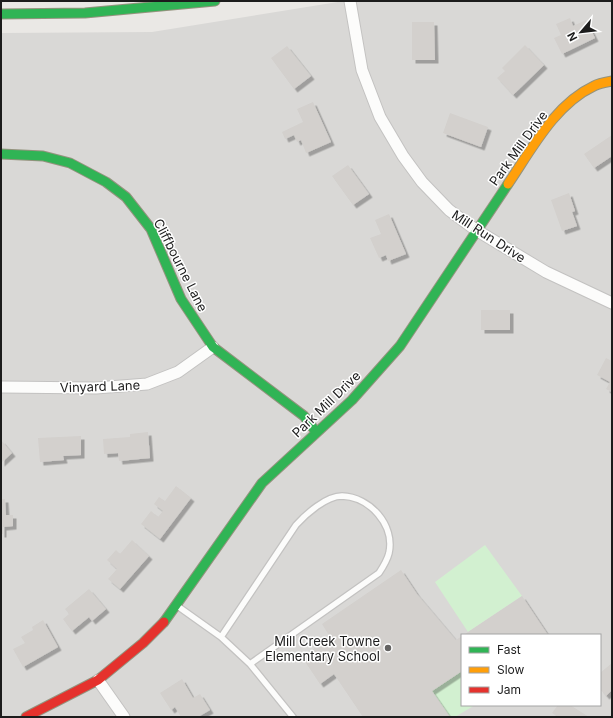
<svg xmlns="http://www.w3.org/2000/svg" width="613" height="718" viewBox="0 0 613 718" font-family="Inter,sans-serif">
<defs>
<filter id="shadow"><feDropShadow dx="3.5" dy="3.5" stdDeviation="0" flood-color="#0004"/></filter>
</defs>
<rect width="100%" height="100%" fill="#eae8e5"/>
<path fill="#d9d8d6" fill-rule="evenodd" d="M344,1h268v716h-611v-684l151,-1zM462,635h138v70h-138z"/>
<path fill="#d2f0d0" d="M485,545l37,51 -54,36 -33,-50z
M462,671v34h13l-20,12h-5l-18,-26z"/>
<path fill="#d3d0cd" filter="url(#shadow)" d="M570,18l3,8 13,-6 9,18 -33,16 -8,-16 7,-3 -5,-11z
M412,22h22l1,38h-23z
M525,45l19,20 -31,30 -16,-17 8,-7 -3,-3z
M287,46l24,30 -17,13 -23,-31z
M313,102l18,40 -25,11 -5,-13 -4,2 -3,-7 -9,4 -3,-7 21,-10 -6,-13z
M450,113l38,14 -7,20 -38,-14z
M612,135v21l-18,12 -10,-14z
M348,165l21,29 -16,11 -21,-29z
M569,193l6,18 -3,1 5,14 -15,5 -11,-31z
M389,214l17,40 -18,7 -2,-6 -7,3 -9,-20 11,-4 -6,-14z
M481,310h29v20h-29z
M606,358l6,3v31l-6,-3 4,-7 -13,-7z
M148,432l2,26 -31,3 -1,-8 -14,1 -1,-15 27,-2v-3z
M81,436v19l-18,1 1,4 -24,2 -2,-24z
M1,440l11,13 -11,10z
M176,486l15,12 -31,41 -19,-15 10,-13 7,6 5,-6 -9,-7 5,-7 6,4z
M1,499h4l1,16h7v11l-10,1v7h-2z
M132,540l17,16 -29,33 -12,-10 9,-10 -10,-9 9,-10 4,4z
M401,570l16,24 39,46 6,-4v35l-30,20 18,26h-87l-29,-43 -14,10 -18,-27 28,-20 -8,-13z
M89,589l17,20 -14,12 -3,-4 -17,14 -9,-12 6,-5 -4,-5z
M522,596l26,39h-84l4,-3z
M43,620l15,27 -35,20 -10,-18 12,-6 -4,-6 12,-7 -1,-3z
M612,663v27l-6,6 -6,-7v-16z
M182,679l11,19 7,-4 10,16 -12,7h-17l-6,-10 -4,3 -11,-17z
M558,705h12l19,12h-31l-6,-4z"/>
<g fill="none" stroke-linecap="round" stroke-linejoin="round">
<defs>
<path id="lane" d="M176,605l45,32 29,27 43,53
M221,637l75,-112c10,-11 30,-29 46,-29 28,1 53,29 47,57 -2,8 -6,14 -10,20l-129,91"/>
<path id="street" d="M350,1l12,69 18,47 23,39 19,26 27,28 27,20 70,42 66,31
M1,387l95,1 51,-4 31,-12 35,-25
M98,680l26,37"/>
<path id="fast" d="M1,14l84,-1 130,-12
M1,154l42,2 27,7 36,19 20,15 25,32 30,70 32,48 91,69 12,16
M164,622l98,-139 90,-83 48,-54 108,-162"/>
<path id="slow" d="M508,184c23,-34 47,-80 86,-98 5,-3 12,-4 18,-5"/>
<path id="jam" d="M26,717l72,-37 45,-37 21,-21"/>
</defs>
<use href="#lane" stroke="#c3c2c1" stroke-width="8"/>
<use href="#street" stroke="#c3c2c1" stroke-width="13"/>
<use href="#fast" stroke="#94937e" stroke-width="11"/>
<use href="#slow" stroke="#94937e" stroke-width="11"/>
<use href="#jam" stroke="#94937e" stroke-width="11"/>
<use href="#lane" stroke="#fcfcfb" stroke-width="5.5"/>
<use href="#street" stroke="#fcfcfb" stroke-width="11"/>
<use href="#fast" stroke="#30b455" stroke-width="9"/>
<use href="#slow" stroke="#ff9f0a" stroke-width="9"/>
<use href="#jam" stroke="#e5322d" stroke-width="9"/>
</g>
<circle fill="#646362" stroke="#fff" stroke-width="1.5" cx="388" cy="648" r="4"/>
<g text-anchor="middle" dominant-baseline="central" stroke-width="3" stroke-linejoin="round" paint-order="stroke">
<g font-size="13" fill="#1c1c1c" stroke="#fff">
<text transform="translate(518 148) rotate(-54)">Park Mill Drive</text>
<text transform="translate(489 236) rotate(33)">Mill Run Drive</text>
<text transform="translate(181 265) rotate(63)">Cliffbourne Lane</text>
<text transform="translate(100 386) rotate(-2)">Vinyard Lane</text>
<text transform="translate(326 404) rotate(-44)">Park Mill Drive</text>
</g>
<g font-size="13" fill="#1c1c1c" stroke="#fff" text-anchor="end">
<text x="380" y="641">Mill Creek Towne<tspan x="380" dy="15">Elementary School</tspan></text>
</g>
</g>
<rect width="613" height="718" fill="none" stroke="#1c1c1c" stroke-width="4"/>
<rect x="461" y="634" width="140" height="72" fill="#ffffff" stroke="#a4a4a4"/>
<rect x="469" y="647" width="20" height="6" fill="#30b455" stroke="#a4a4a4"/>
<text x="497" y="654" font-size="12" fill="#1c1c1c">Fast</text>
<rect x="469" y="667" width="20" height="6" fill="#ff9f0a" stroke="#a4a4a4"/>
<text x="497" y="674" font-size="12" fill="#1c1c1c">Slow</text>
<rect x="469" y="687" width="20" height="6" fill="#e5322d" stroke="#a4a4a4"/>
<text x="497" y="694" font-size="12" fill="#1c1c1c">Jam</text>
<g transform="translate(581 32) rotate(242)" stroke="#ffffff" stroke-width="3" paint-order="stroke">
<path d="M0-3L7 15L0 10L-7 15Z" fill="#1c1c1c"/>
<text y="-6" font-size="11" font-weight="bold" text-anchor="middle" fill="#1c1c1c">N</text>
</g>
</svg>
